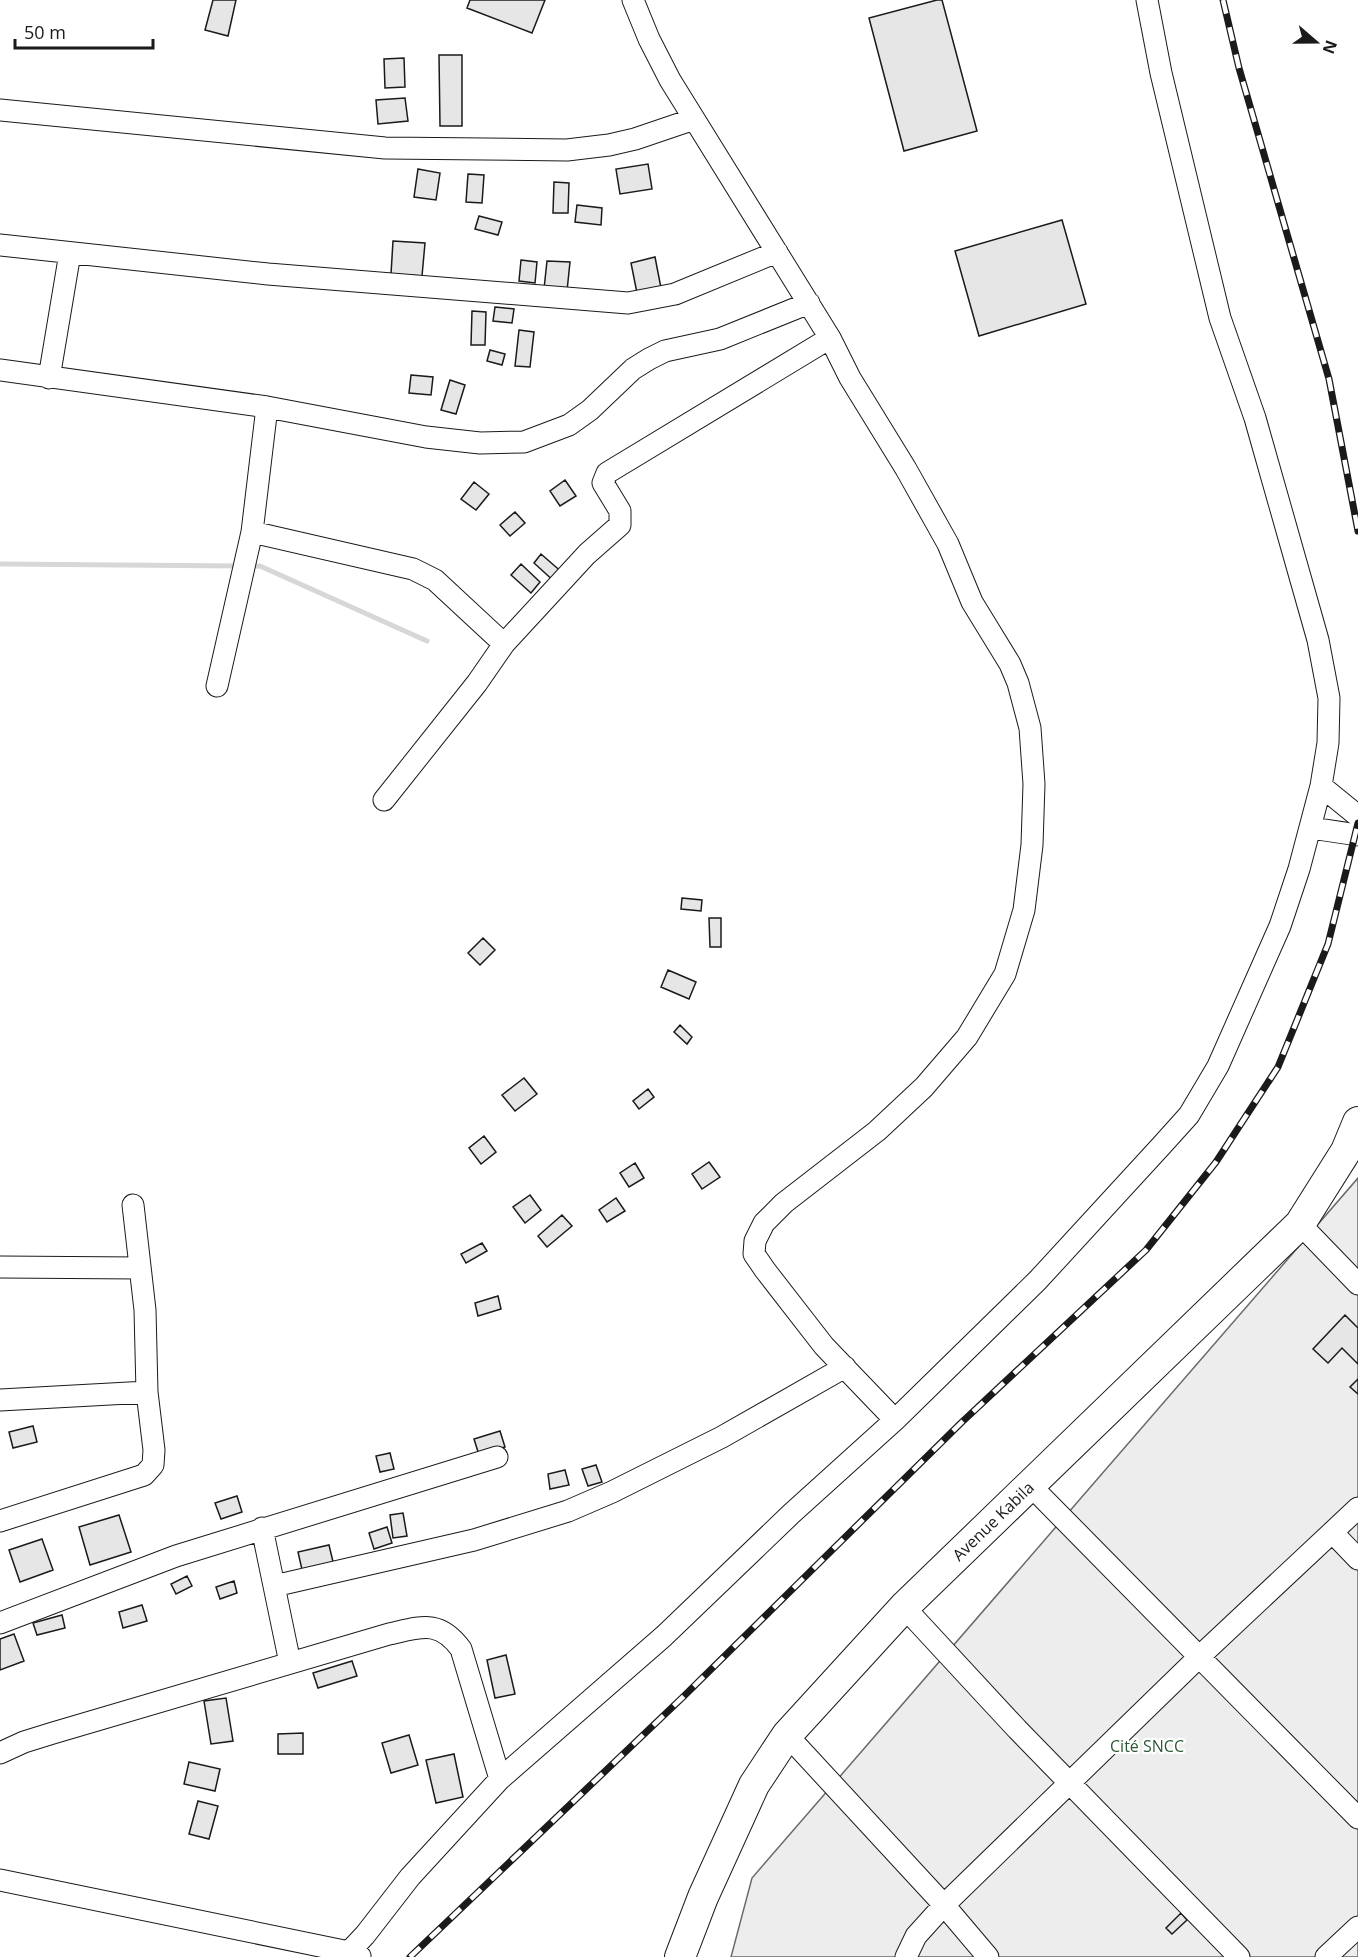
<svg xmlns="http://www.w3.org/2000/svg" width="1358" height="1957" viewBox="0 0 1358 1957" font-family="'Open Sans',sans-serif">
<rect width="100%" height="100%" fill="#fff"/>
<path fill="#ededed" stroke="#6a6a6a" stroke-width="1.5" d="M1358,1178v779h-627l21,-79z"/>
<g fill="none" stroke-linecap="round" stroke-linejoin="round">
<path stroke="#d7d7d7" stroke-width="5" d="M0,564l240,2
M249,566h11l167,75"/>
</g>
<path fill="#e6e6e6" stroke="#1a1a1a" stroke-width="1.5" d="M213,0h23l-8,36 -23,-6z
M470,0h75l-13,33 -65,-25z
M937,0h5l35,131 -73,20 -35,-133z
M439,55h23v71h-22z
M404,58l1,29 -20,1 -1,-29z
M405,98l3,23 -30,3 -2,-24z
M648,164l4,25 -32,5 -4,-25z
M418,169l22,4 -4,27 -22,-3z
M468,174l16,1 -2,28 -16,-1z
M554,182l15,1 -1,30h-15z
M577,205l25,3 -1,17 -26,-3z
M479,216l23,6 -4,13 -23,-6z
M1062,220l24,84 -107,32 -24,-85z
M393,241l32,2 -3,33 -31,-2z
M655,257l6,31 -24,5 -6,-30z
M521,260l16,2 -2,21 -16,-2z
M547,261l23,1 -3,29 -23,-2z
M495,307l19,2 -2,14 -19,-2z
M472,311l14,1 -1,33h-14z
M519,330l15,2 -4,35 -15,-1z
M490,350l15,4 -3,11 -15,-4z
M411,375l22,2 -2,18 -22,-2z
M450,380l15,5 -9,29 -15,-4z
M565,480l11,16 -16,10 -10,-15z
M474,482l15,12 -13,16 -15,-11z
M515,512l10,11 -15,13 -10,-11z
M541,554l23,20 -8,9 -22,-20z
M521,564l19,18 -9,11 -20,-18z
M682,898l20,2 -1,11 -20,-2z
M709,918h12v29h-11z
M483,938l12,12 -15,15 -12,-12z
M668,970l28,12 -7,17 -28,-12z
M680,1025l12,12 -5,7 -13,-12z
M524,1078l13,16 -22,17 -13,-16z
M648,1089l6,8 -15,12 -6,-8z
M484,1136l12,16 -15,12 -12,-16z
M709,1162l11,15 -18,12 -10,-15z
M635,1163l9,15 -15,9 -9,-14z
M530,1195l11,15 -16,13 -12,-16z
M616,1198l9,13 -18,11 -8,-12z
M562,1215l10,11 -25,21 -9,-11z
M482,1243l5,8 -21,12 -5,-9z
M498,1296l3,13 -23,7 -3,-13z
M1345,1315l13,13v36l-16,-16 -14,15 -15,-14z
M1358,1379v15l-8,-7z
M33,1426l4,16 -24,6 -4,-16z
M500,1431l5,16 -26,8 -5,-16z
M390,1453l4,16 -14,3 -4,-16z
M596,1465l6,17 -14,4 -6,-17z
M565,1470l4,15 -19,4 -2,-15z
M237,1496l5,16 -21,7 -6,-16z
M403,1513l4,23 -14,2 -3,-23z
M119,1515l12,37 -41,13 -11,-38z
M387,1527l5,16 -18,6 -5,-16z
M42,1539l11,31 -33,12 -11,-32z
M329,1545l5,21 -31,8 -5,-22z
M187,1576l5,10 -16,8 -5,-10z
M234,1581l3,12 -17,6 -4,-12z
M142,1605l5,16 -24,7 -4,-16z
M62,1615l3,13 -28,7 -4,-12z
M14,1634l10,27 -24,9v-31z
M506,1655l9,39 -20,4 -8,-38z
M352,1661l5,15 -39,12 -5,-15z
M226,1698l7,43 -22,3 -7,-43z
M303,1733v21h-25v-20z
M409,1735l9,30 -27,8 -9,-30z
M454,1754l9,43 -27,6 -10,-43z
M189,1762l31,7 -5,22 -31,-7z
M198,1801l20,5 -9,33 -20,-5z
M1181,1913l6,7 -15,14 -6,-6z"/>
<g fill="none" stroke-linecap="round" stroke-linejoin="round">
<defs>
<path id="minor" d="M633,0l16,39 21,41 160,258 20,40 56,91 42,75 24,58 38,62 8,19 12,45 4,56 -2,61 -8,65 -19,64 -38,63 -43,50 -47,44 -93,72 -20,20 -9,18 -1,13 11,16 59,76 71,74
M0,110l385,38 182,2 42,-5 26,-6 59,-20
M0,245l268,29 360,29 47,-9 102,-42
M0,370l267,37 159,30 54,6 44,-1 45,-17 21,-15 43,-41 16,-10 16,-8 55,-12 89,-36
M49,378l21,-125
M252,532l161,37 22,11 69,64
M217,686l35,-154 15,-125
M1321,786l37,30
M384,800l93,-117 27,-39 83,-90 33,-29v-14l-17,-28 4,-10 223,-135
M1311,828l47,7
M1300,1224l58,60
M0,1267l139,1
M0,1400l147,-8
M1030,1485l328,333
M0,1521l144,-46 9,-10 1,-15 -7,-58 -2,-82 -12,-105
M262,1528l28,135
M1333,1533l25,26
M274,1586l200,-46 94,-29 44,-19 110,-55 123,-70
M904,1607l113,122 222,228
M0,1623l176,-67 321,-99
M787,1735l157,170 44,52
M0,1753l24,-11 29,-9 336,-99c32,-7 50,-15 72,15l39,130
M0,1880l349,72 11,4
M349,1952l16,-17 45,-58 90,-98 164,-143 127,-122 104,-94 143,-140 124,-135 27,-30 29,-49 62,-140 19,-57 22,-83 7,-43 1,-45 -11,-58 -63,-222 -35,-100 -59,-245 -14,-73
M906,1957l10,-21 28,-31 255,-248 159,-149
M1326,1957l32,-30"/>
<path id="highway" d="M680,1957l23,-60 51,-112 33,-50 117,-128 396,-383 46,-73 12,-29"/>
</defs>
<use href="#minor" stroke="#1a1a1a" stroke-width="23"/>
<use href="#highway" stroke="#1a1a1a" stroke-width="32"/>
<use href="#minor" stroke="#fff" stroke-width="21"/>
<use href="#highway" stroke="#fff" stroke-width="30"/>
<defs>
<path id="rail" d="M1223,0l16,68 90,311 29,152
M410,1957l273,-260 279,-275 184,-172 70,-88 62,-95 50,-123 30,-121"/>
</defs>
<use href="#rail" stroke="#1a1a1a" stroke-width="7"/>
<use href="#rail" stroke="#fff" stroke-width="4.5" stroke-dasharray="14" stroke-linecap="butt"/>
</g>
<g text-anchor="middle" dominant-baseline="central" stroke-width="4.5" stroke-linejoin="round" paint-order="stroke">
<g font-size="16" fill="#1a1a1a" stroke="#fff">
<text transform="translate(993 1521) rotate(-44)">Avenue Kabila</text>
</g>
<g font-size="16" fill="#2b5a34" stroke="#fff">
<text x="1147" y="1746">Cité SNCC</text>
</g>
</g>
<g transform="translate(1316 42) rotate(110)" stroke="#ffffff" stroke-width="4.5" paint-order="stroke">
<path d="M0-4.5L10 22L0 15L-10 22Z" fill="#1a1a1a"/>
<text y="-9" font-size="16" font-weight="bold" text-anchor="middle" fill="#1a1a1a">N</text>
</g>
<path d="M15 39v9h138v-9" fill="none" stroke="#1a1a1a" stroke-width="3"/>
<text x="24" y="39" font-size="18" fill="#1a1a1a" stroke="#ffffff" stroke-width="4.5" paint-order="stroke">50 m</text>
</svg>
